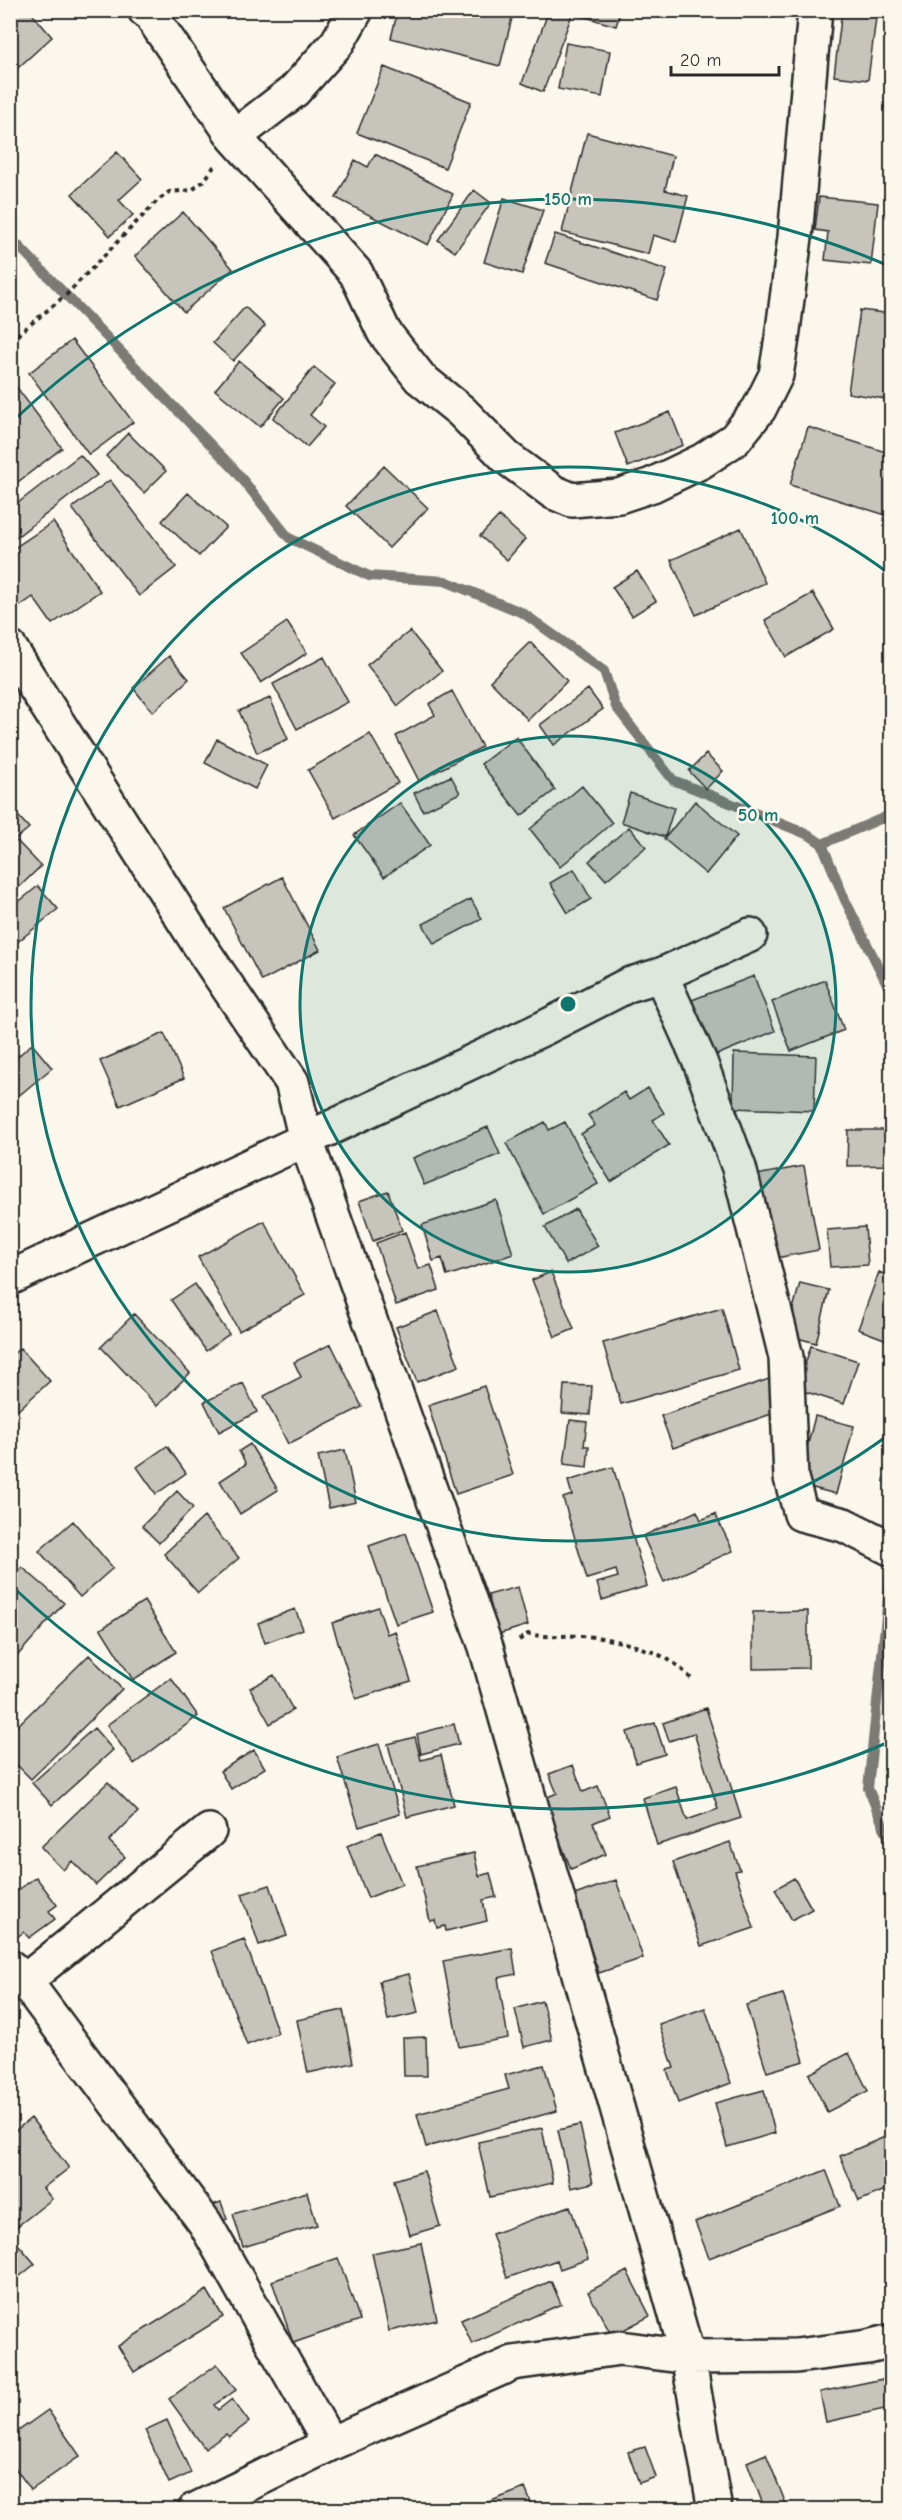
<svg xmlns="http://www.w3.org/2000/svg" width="902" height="2520" viewBox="0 0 902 2520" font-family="'Comic Neue',sans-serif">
<rect width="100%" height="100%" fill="#fbf7ec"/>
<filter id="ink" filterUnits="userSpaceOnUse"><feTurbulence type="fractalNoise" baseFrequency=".0167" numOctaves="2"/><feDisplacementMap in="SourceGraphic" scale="12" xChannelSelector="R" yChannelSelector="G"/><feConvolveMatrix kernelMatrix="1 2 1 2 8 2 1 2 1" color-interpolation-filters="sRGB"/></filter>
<g filter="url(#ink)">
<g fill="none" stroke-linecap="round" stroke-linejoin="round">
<path stroke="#7b7a75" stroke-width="10" d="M10,237l225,233 54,68 80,38 76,5 78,32 81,58 12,36 57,73 136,55 13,9 23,56 47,94
M822,844l70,-30
M892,1559l-24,229 24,59"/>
</g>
<path fill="#c7c4bc" stroke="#2b2b2b" stroke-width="1.5" d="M10,10h19l23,27 -42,38z
M398,10h116l-14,56 -109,-28z
M549,10l24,2 -30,80 -21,-9z
M574,10h47l-5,16 -41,-12z
M648,10h29l-1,7z
M842,10h35l-9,70 -34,-4z
M566,43l44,8 -8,46 -44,-8z
M384,67l87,35 -26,66 -88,-35z
M888,73h4v36l-7,-1z
M587,133l86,23 -8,34 23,6 -12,46 -23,-7 -5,19 -86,-22z
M117,152l25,27 -23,21 14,15 -23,21 -38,-42z
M375,154l78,40 -25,51 -92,-47 19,-38 13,7z
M474,190l17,13 -36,49 -17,-12z
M819,197l59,6 -7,62 -46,-5 3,-28 -13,-2z
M504,198l39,12 -21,64 -38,-12z
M183,212l50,57 -49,43 -49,-56z
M555,234l112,36 -10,30 -112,-37z
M245,307l20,19 -32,35 -20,-18z
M860,310l32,4v86l-44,-7z
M72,340l61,82 -44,33 -60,-82z
M239,361l45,37 -24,29 -45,-37z
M314,367l21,17 -25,31 14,12 -17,20 -34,-29z
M12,381l50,67 -52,40v-106z
M670,412l13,33 -55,22 -13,-34z
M808,427l84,27v63l-102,-32z
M128,433l38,38 -22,22 -38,-37z
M80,455l17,20 -87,67v-33z
M384,466l44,42 -39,40 -43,-42z
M110,480l66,87 -37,29 -67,-88z
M188,493l38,34 -27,29 -37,-35z
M499,516l26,23 -18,21 -27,-24z
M53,522l47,69 -48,33 -19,-27 -23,16v-62z
M741,528l24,55 -69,32 -25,-55z
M637,571l19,30 -24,15 -20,-29z
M813,593l21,36 -48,28 -21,-37z
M287,622l20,31 -46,30 -20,-30z
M410,631l32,40 -44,35 -31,-41z
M530,642l37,39 -39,39 -38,-39z
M169,656l20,23 -36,33 -20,-24z
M324,657l24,45 -51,27 -24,-45z
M588,689l15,20 -49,36 -14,-20z
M452,691l30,56 -63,34 -23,-45 39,-21 -6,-11z
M270,698l18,41 -31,14 -18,-42z
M370,734l28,49 -63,35 -27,-48z
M516,737l39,53 -34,26 -40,-52z
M217,739l50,26 -12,24 -50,-26z
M706,754l17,17 -17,18 -17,-18z
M451,776l9,17 -37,18 -9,-18z
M582,786l30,37 -52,44 -30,-38z
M630,793l44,15 -9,29 -44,-15z
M695,801l42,35 -31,38 -42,-35z
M400,803l30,42 -46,32 -30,-42z
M10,807l19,21 -19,16z
M629,827l17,20 -40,33 -17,-19z
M17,841l24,25 -31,30v-49z
M574,869l17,30 -23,14 -18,-30z
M282,877l38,73 -58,31 -38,-73z
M38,886l20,23 -43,35 -5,-6v-29z
M471,899l11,20 -48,25 -11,-20z
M754,976l21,55 -61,25 -22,-56z
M825,980l19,50 -53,21 -19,-49z
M164,1033l20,45 -64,28 -20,-45z
M32,1044l20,24 -42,35v-40z
M734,1053l82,3 -2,55 -81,-3z
M648,1088l16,25 -11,7 16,25 -58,37 -30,-48 14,-9 -7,-10 36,-23 5,8z
M545,1122l4,8 16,-8 33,62 -54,30 -38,-71z
M488,1127l12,27 -76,31 -11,-27z
M848,1130h44v35l-45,1z
M804,1166l15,84 -54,10 -14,-84z
M388,1191l14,39 -29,11 -14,-40z
M496,1200l17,54 -66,22 -5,-18 -9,3 -11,-36z
M576,1209l22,37 -32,18 -21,-37z
M264,1221l41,74 -66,36 -41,-74z
M865,1227l3,38 -38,2 -3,-37z
M405,1232l13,37 13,-4 8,25 -43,15 -20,-62z
M551,1272l23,57 -19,8 -23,-57z
M879,1272l13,5v51l-5,12 -29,-11z
M800,1283l29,7 -13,53 -30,-8z
M195,1284l34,50 -23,17 -35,-51z
M722,1308l17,62 -118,34 -18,-61z
M438,1311l21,55 -42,16 -21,-55z
M134,1314l56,59 -33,33 -56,-59z
M331,1344l31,63 -74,37 -24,-48 37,-19 -7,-15z
M811,1346l47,15 -14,43 -47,-15z
M20,1348l30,33 -33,30 -7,-8v-46z
M769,1379l11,32 -107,37 -12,-32z
M243,1383l14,29 -38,20 -15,-30z
M564,1385l28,1 -2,29 -28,-2z
M484,1386l29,89 -57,19 -28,-89z
M815,1416l39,10 -18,68 -38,-10z
M570,1420l17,2 -3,24h5l-2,21 -23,-3z
M250,1444l28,46 -38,24 -20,-33 26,-17 -7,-13z
M167,1446l19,27 -30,21 -19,-27z
M345,1450l11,52 -27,6 -11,-52z
M613,1467l34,119 -45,14 -5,-17 21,-6 -2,-7 -29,9 -24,-81 9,-3 -4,-14z
M177,1491l16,17 -34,35 -17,-17z
M697,1511l4,9 14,-6 18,37 -69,31 -21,-46z
M204,1517l35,41 -41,35 -34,-39z
M73,1521l40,47 -33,29 -41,-46z
M406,1533l27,79 -37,12 -27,-78z
M22,1567l42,36 -54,61v-84z
M518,1587l10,38 -29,9 -11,-39z
M144,1601l32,51 -43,28 -32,-51z
M378,1607l9,27 8,-3 16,50 -55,18 -24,-76z
M295,1609l8,20 -38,14 -7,-20z
M808,1611v57l-55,1v-57z
M89,1655l33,34 -91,90 -21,-21v-25z
M274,1675l19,35 -23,14 -20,-36z
M171,1678l27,38 -64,48 -27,-39z
M706,1708l35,110 -84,27 -14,-47 33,-11 11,33 31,-11 -24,-76 -25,8 -6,-18z
M655,1723l10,31 -29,9 -9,-31z
M454,1724l5,20 -38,10 -4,-20z
M94,1728l19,22 -61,55 -20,-22z
M415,1737l6,23 20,-5 13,50 -47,12 -19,-73z
M379,1744l21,70 -41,13 -22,-70z
M254,1750l11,18 -34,21 -11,-18z
M573,1765l10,27 15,-6 12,30 -17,7 13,31 -35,15 -28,-70 14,-6 -8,-19z
M108,1782l30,30 -29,29 16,16 -29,28 -24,-24 -9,9 -22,-23z
M381,1832l21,52 -34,14 -21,-52z
M730,1842l10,28 -5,1 19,57 -53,18 -28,-84z
M474,1853l5,23 11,-3 6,24 -13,3 4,21 -41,10 -1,-5 -8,2 -2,-8 -5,1 -13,-55z
M36,1877l21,28 -8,6 6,8 -26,19 -5,-6 -14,10v-46z
M794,1878l18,31 -20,11 -17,-31z
M616,1880l27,78 -44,15 -27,-77z
M270,1885l17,51 -28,9 -17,-51z
M244,1939l34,94 -31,12 -35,-94z
M512,1948l4,26 -18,4 10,60 -49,9 -16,-86z
M409,1974l9,39 -30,7 -9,-39z
M783,1994l21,67 -37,11 -21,-67z
M542,2001l10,39 -28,7 -9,-38z
M705,2008l26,75 -53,20 -11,-33 7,-2 -15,-44z
M343,2010l10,53 -45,10 -11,-53z
M426,2037l1,39h-23l-1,-38z
M849,2053l19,38 -41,21 -18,-38z
M544,2065l13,46 -131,36 -9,-33 92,-25 -4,-14z
M764,2090l11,43 -48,14 -12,-44z
M31,2118l38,50 -26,20 9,11 -42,33v-97z
M580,2125l13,58 -22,5 -13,-58z
M542,2128l11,55 -63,14 -12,-55z
M892,2134v53l-33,14 -19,-45z
M826,2170l14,36 -131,52 -14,-36z
M424,2171l16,55 -30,9 -16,-55z
M307,2192l10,33 -74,22 -10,-33z
M221,2202l6,17 -14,5 -6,-17z
M570,2206l18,53 -28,10 -3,-9 -50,18 -15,-44z
M421,2243l16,77 -48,11 -17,-78z
M18,2244l17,20 -25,20v-34z
M338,2258l22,62 -67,23 -21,-62z
M627,2271l23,45 -38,20 -24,-44z
M551,2281l10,23 -89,40 -11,-24z
M207,2290l16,27 -89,55 -16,-26z
M217,2364l19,26 -22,15 4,5 14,-11 17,23 -20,15 -3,-3 -21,15 -36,-50z
M883,2379l6,29 -63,14 -6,-30z
M48,2410l32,46 -49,34 -21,-29v-24z
M167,2420l24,53 -22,10 -24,-53z
M645,2447l11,30 -17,6 -11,-31z
M766,2454l22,55 -1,1h-22l-18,-48z
M525,2488l9,22h-51l-2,-5z"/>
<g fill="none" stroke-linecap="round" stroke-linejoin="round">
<defs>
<path id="minor" d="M145,10l5,4 84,123 122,136 28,59 36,46 41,33 45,46 47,35 19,8 47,-4 33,-11 50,-24 33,-22 24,-30 17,-34 6,-37 13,-101 20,-227
M234,137l60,-46 43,-48 19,-33
M10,648l192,301 90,133 14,58 180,507 202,710 27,153
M661,975l39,87 39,106 47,189 5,121 10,36 43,11 48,24
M10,1278l534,-250 84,-43 33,-10 89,-40
M10,1967l15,14 180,242 125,221
M25,1981l184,-150
M195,2510l135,-66 183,-81 107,-15 68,9 108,-1 72,-9 24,-6"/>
</defs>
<use href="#minor" stroke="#2b2b2b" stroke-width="38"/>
<path stroke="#2b2b2b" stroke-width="4" stroke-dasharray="4.5 4.5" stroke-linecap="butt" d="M10,341l56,-46 91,-94 12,-9 23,-2 12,-9 11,-16
M519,1640l9,-6c18,4 34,1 51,2 25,0 73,12 93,26 8,5 14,12 21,18"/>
<use href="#minor" stroke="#fbf7ec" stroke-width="33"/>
</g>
</g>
<circle cx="568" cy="1004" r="268" fill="#0f766e" fill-opacity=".12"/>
<g fill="none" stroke="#0f766e" stroke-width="3">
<circle cx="568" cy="1004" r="268"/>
<path d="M891 1433A537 537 0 1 1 891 575"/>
<path d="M889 1742A805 805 0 0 1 14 1588M14 420A805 805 0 0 1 889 266"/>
</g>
<circle cx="568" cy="1004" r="9" fill="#0f766e" stroke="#fbf7ec" stroke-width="3"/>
<g font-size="18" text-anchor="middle" font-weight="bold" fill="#0f766e" stroke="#fbf7ec" stroke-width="5" stroke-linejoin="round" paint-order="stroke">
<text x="568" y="205">150 m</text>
<text x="795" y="524">100 m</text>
<text x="758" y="821">50 m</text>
</g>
<rect width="902" height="2520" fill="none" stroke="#fbf7ec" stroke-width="36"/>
<rect x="18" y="18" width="866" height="2484" fill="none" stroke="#2b2b2b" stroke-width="2" filter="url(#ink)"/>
<path d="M671 66v9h108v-9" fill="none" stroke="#2b2b2b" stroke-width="3"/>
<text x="680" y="66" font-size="18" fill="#2b2b2b" stroke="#fbf7ec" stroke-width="4.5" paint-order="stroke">20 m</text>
</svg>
